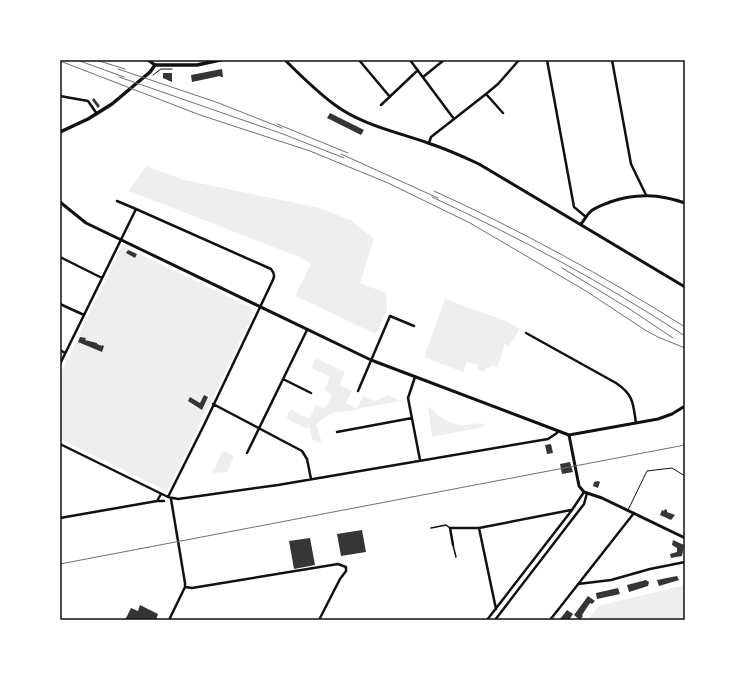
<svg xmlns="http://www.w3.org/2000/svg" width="745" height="680" viewBox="0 0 745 680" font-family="Overpass,sans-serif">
<rect width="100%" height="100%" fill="#fff"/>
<path fill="#eee" d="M146,166l38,14 136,28 32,13 22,18 -14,44 26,10 1,17 -11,24 -81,-38 16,-32 -12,-7 -170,-66z
M125,247l127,61 1,6 -72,149 -12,25 -4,2 -105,-51v-65l61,-126z
M445,299l63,23 12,7 -11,17 -4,-2 -8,23 -4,-2 -8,4 -1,3 -7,-3 1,-4 -11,-3 -4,10 -39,-15z
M316,358l29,14 -5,13 12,6 -6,12 11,6 6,-13 12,5 13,-6 13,6 -40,7 -4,2 -26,3 -15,11 6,19 -1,1 -1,-2 -4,1 -1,-3h-3l-2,-13 -5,1 -19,-10 4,-9 19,10 7,-14 9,4 7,-14 -8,-5 6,-13 -19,-9z
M428,406c11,11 22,20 39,19 7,-1 11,-2 18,-1l-1,3 -52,10z
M223,450l11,6 -7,16 -15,1z
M685,585v35h-97l10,-14z"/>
<path fill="#353535" d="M222,69l1,8h-2l-1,-1 -28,6 -1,-7z
M163,73h9v9l-9,-4z
M94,98l6,8 -2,2 -6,-8z
M330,113l34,17 -3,5 -34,-17z
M128,250l9,4 -2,4 -9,-5z
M80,337l6,1 -1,2 12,3v1l5,2v-1l2,1 -2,6 -24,-10z
M204,395l4,2 -6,13 -14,-9 2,-4 10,6z
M551,444l2,9 -6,1 -2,-9z
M570,462l3,10 -11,2 -2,-10z
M598,481l2,1 -2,6 -5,-2 1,-4z
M665,509l2,1v2l8,3 -4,5 -11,-5 2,-5 2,1z
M362,530l4,22 -25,4 -4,-22z
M310,538l5,27 -21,4 -5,-28z
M673,540l11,5 -2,11 -11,2 -1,-4 7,-2v-4l-5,-3z
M677,576l2,4 -20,6 -2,-6z
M646,580l3,2 -1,4 -19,6 -2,-7z
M618,588l2,6 -23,5 -1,-6z
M588,596l7,5 -3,3 -2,-1 -8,12 1,1 -3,4 -6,-5z
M140,605l18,9 -2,6h-31l6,-12 7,3z
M567,610l6,4 -4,6h-8l-1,-1z"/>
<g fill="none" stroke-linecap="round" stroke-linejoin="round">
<path stroke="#111" stroke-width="1" d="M164,60h4
M153,75l8,-6h11"/>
<path stroke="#111" stroke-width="1" d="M628,510l19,-39 25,-3 13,8"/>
<path stroke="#111" stroke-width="1.5" d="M431,528l15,-3 4,3
M453,545l3,12"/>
<path stroke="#111" stroke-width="2.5" d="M359,60l31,37
M410,60l44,59
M547,60l27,147 12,10
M612,60l19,104 15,31
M423,77l21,-17
M486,94l17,19
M60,96l28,5 9,13
M381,105l37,-35
M429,143l2,-6 55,-43 12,-10 21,-24
M117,201l19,8
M60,257l42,21
M60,304l24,11
M526,333l90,50c18,12 17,21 20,40
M60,350l5,3
M60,364l76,-155 135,60c5,6 3,9 0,15l-66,139 -37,74
M415,377l-7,21 12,62
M283,379l28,14
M358,391l32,-75 24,10
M213,404l89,47 5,8 4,20
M337,432l75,-14
M60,444l108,53 10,2 100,-14 270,-46 9,-6 1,-2
M247,453l60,-123
M157,501h7
M60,518l97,-17 4,-7
M479,528l17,81
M453,545l-3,-17h29l92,-18
M578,584l33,-4 39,-11 35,-7
M185,587l7,1 146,-24 8,3v4l-6,8 -21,41
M169,620l16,-33v-4l-14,-84
M487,620l85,-110 12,-18
M495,620l89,-116 3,-11
M550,620l84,-107"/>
<path stroke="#111" stroke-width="3" d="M148,60l7,5
M285,60c16,16 32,32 50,45 27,20 62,27 93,38 18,6 34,13 51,21l206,123
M60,202l26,21 285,137 198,75 89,-16 14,-5 13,-8
M581,224c3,-4 6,-9 9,-12 5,-5 13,-7 20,-10 26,-9 49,-8 75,1
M569,435l10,51 5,6 18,6 83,40"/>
<path stroke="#111" stroke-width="3.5" d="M60,132l28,-13 24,-15 38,-32 5,-7h42l23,-5"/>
<path stroke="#707070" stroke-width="1" d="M77,60l47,17
M96,60l29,9
M60,61l140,54 110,36 78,32 82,40 116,68 59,39 13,7 27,11
M118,69l98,33 66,26
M119,77l164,57 61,24
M277,124l71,29
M341,154l97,44
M434,191c86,39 170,85 251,136
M432,197c88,41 172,86 253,139
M562,268l66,40 45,30
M60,564l625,-119"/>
</g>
<rect width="745" height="680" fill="none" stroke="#ffffff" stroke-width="122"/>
<rect x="61" y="61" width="623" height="558" fill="none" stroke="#111" stroke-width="1.5"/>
</svg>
